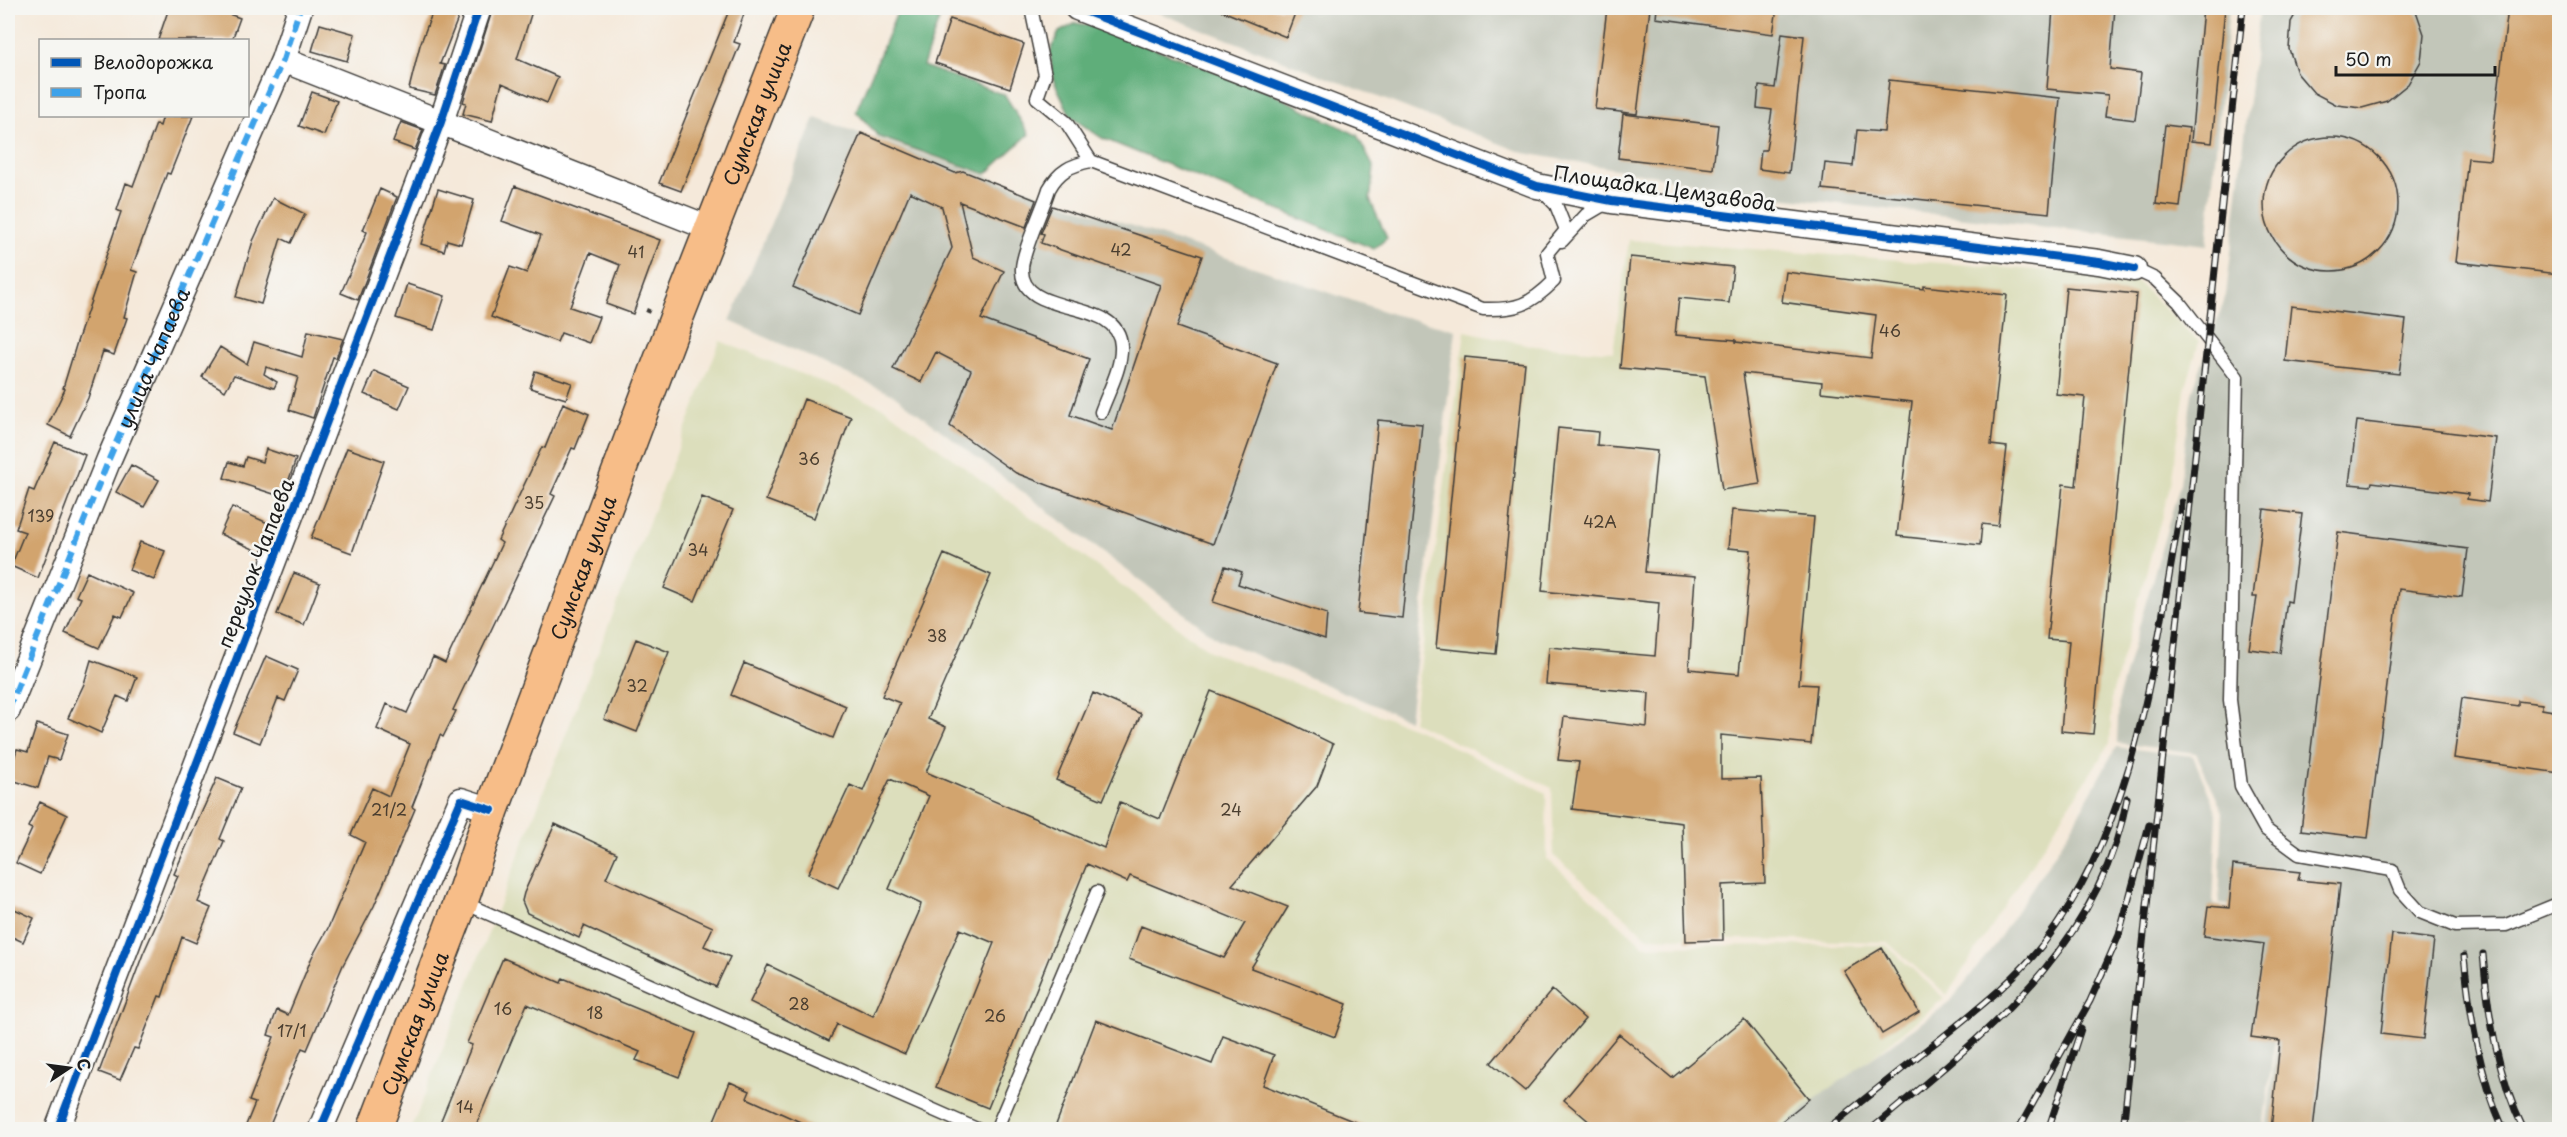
<svg xmlns="http://www.w3.org/2000/svg" width="2567" height="1137" viewBox="0 0 2567 1137" font-family="'Playpen Sans',sans-serif">
<rect width="100%" height="100%" fill="#f6f6f2"/>
<filter id="ink" filterUnits="userSpaceOnUse"><feTurbulence type="fractalNoise" baseFrequency=".0167" numOctaves="2"/><feDisplacementMap in="SourceGraphic" scale="12" xChannelSelector="R" yChannelSelector="G"/><feConvolveMatrix kernelMatrix="1 2 1 2 8 2 1 2 1" color-interpolation-filters="sRGB"/></filter>
<filter id="wash" filterUnits="userSpaceOnUse"><feTurbulence type="fractalNoise" baseFrequency=".008" numOctaves="4" result="noise"/><feDisplacementMap in="SourceGraphic" scale="24" xChannelSelector="R" yChannelSelector="G"/><feGaussianBlur stdDeviation="1.35" result="paint"/><feColorMatrix in="noise" values="0 0 0 0 0 0 0 0 0 0 0 0 0 0 0 0 0 1.4 0 .05"/><feComposite in="paint" operator="in"/></filter>
<g filter="url(#wash)">
<rect width="100%" height="100%" fill="#f5e9da"/>
<path fill="#dcdebc" d="M1629,240l503,37 67,65 -14,48 -14,93 -59,212 -2,48 -163,252 -60,-53 -239,-5 -94,-81 -2,-68 -139,-66 52,-391 70,15 78,6z
M720,341l165,67 326,244 206,77 129,64 1,66 97,87 242,-1 58,53 -158,131 -1375,1z"/>
<path fill="#c2c6b9" d="M1146,8h1083l-22,237 -437,-49 -246,-43z
M2260,8h299v1121h-293l27,-216 -74,-10 4,-91 -27,-59 -79,-10 2,-47 61,-212 12,-91 34,-98z
M815,118l577,196 64,16 -47,390 -191,-81 -324,-244 -164,-74z
M2116,747l77,9 24,57 -4,92 78,9 -28,215 -483,1 34,-30 136,-98 46,-59 73,-111z"/>
<path fill="#5eae7a" stroke="#3d654b" stroke-width="1.5" d="M899,8h44l-20,58 82,29 24,39 -43,40 -107,-37 -23,-26z
M1076,23l21,4 166,62 94,46 17,33 -4,32 17,38 -13,11 -272,-111 -31,-21 -18,-38 -3,-27 9,-20z"/>
<g id="blocks">
<path fill="#d2a46e" d="M169,8h43l28,10 -8,22h-74z
M434,8h28l-22,56 5,1 -10,30 -26,-6 11,-44z
M493,8h40l-16,51 41,18 -11,26 -45,-20 -10,38 -29,-7 3,-11 -3,-1z
M730,8h16l-12,34 6,2 -59,147 -22,-8z
M1215,8h82l-11,29z
M1607,8h43l-13,106 -42,-5z
M1657,8h120l-4,26 -117,-16z
M2053,8h62l-5,61 31,4 -6,47 -30,-4 3,-21 -61,-6z
M2203,8h22l-13,135 -21,-2z
M2299,8h116l9,26 -3,27 -13,23 -21,17 -25,7 -25,-3 -23,-12 -17,-20 -8,-24 2,-27z
M2508,8h51v266l-103,-12 12,-104 22,2z
M950,19l74,25 -14,44 -75,-25z
M320,24l35,10 -8,27 -35,-10z
M1782,33l22,3 -15,137 -30,-4 2,-19h5l6,-40 -15,-2 2,-22 16,2z
M1889,80l171,18 -11,115 -227,-24 3,-26 28,3 4,-36 27,2z
M312,92l25,9 -13,34 -25,-9z
M1623,114l95,11 -5,44 -95,-11z
M163,116h30l-23,58 -3,-1 -36,97 6,2 -13,45 3,1 -13,37 -11,-4 -15,47 -18,38 -22,-11 17,-36 -2,-1 14,-46 44,-130 -4,-2 9,-27 7,3 23,-62 4,2z
M401,122l22,8 -8,20 -22,-8z
M2165,125l24,3 -9,79 -24,-3z
M861,133l94,40 8,-2 73,29 -10,27 -66,-25 13,55 31,14 -23,48 108,40 -19,56 42,15 49,-145 -120,-42 3,-9 -3,-1 11,-27 150,50 -25,71 100,36 -64,181 -163,-58 -34,-13 -23,-16 -43,-31 21,-56 -35,-18 -15,30 -28,-13 59,-121 -10,-41 -32,-15 -52,123 -65,-28z
M2264 204a67 67 0 1 1 134 0a67 67 0 1 1-134 0Z
M515,186l145,54 -27,74 -27,-10 14,-39 -30,-12 -20,54 29,10 -10,26 -28,-10 -4,9 -66,-25 19,-50 17,6 14,-38 -39,-14z
M380,189l17,8 -39,103 -17,-7 26,-61 -4,-2z
M438,189l36,11 -13,44 -14,-4 -3,11 -23,-7z
M273,198l32,16 -14,29 -10,-5 -20,66 -25,-7 17,-56z
M1630,257l103,10 -4,36 -50,-5 -4,37 61,5v2l135,16 5,-43 -94,-13 4,-30 138,17v-3l83,9 -16,150 16,2 -9,79 -16,-2 -2,21 -83,-9 15,-134 -91,-10 1,-10 -79,-9 17,111 -38,6 -17,-114 -85,-8z
M407,284l38,12 -11,34 -38,-12z
M2066,287l70,7 -43,440 -32,-3 8,-90 -22,-2 16,-155 13,2 9,-89 -29,-3z
M2291,306l115,14 -7,54 -114,-13z
M308,331l35,8 -7,19 -3,-1 -20,61 -24,-8 9,-33 -32,-10 -2,7 13,8 -3,6 -40,-13 -9,16 -23,-14 18,-30 27,17 7,-22 48,15z
M1465,357l60,6 -29,291 -60,-6z
M374,371l35,15 -10,23 -35,-15z
M535,371l37,12 -6,16 -36,-11z
M804,399l47,18 -37,101 -48,-18z
M563,403l26,11 -14,35 -3,-1 -21,46 4,2 -102,214 3,1 -13,26 -3,-2 -28,72 3,2 -41,97 -31,59 -36,85 -5,-2 -34,82h-24l11,-27 -6,-2 25,-64 -6,-2 9,-25 11,5 24,-58 16,-29 37,-86 -14,-7 21,-47 17,8 21,-52 -33,-15 10,-25 20,9 26,-56 12,6 57,-120 -4,-3 44,-93 3,1z
M1378,420l44,4 -20,194 -44,-5z
M2357,421l139,17 -8,64 -21,-3 1,-5 -96,-12 -1,4 -22,-2z
M1558,428l40,4 -1,13 60,6 -12,121 50,4 -6,93 50,5 12,-124 -23,-2 4,-38 82,7 -15,167 18,1 -6,59 -90,-9v44l40,-1 4,105 -43,2 1,55 -37,1 -4,-118 -110,-14 7,-47 -21,-2 6,-43 83,10 2,-34 -103,-9 3,-37 106,9 4,-53 -117,-12z
M55,442l30,13 -47,123 -27,-12 14,-34 -9,-3 13,-40 5,2z
M347,448l37,13 -32,92 -41,-15z
M266,449l30,10 -13,38 -59,-19 5,-16 14,4 3,-9 16,5z
M131,465l28,15 -15,27 -28,-15z
M702,497l31,13 -38,91 -31,-13z
M232,507l40,18 -10,28 -42,-19z
M2264,509l38,5 -11,88 -4,-1 -7,52 -31,-4 8,-52h-4z
M2338,532l130,17 -6,48 -63,-8 -31,249 -67,-8z
M140,542l25,9 -11,29 -25,-10z
M944,554l47,21 -63,144 18,8 -20,45 178,76 16,-46 40,17 51,-128 71,28 51,25 -16,42 -85,99 56,22 -37,61 96,36 -12,33 -206,-78 12,-33 83,32 21,-35 -115,-47 -3,6 -40,-18 -99,244 -52,-21 58,-144 -34,-14 -55,125 -68,-30 -8,17 -79,-39 18,-37 105,51 46,-104 2,-8 -32,-15 40,-93 -39,-17 -52,109 -30,-14 42,-89 13,6 37,-88 -18,-7z
M1225,566l17,6 -4,12 89,30 -2,25 -112,-37z
M87,572l46,21 -11,24 -7,-3 -16,34 -34,-15 16,-35 -5,-2z
M294,573l26,10 -16,42 -27,-11z
M636,639l33,13 -32,80 -33,-13z
M266,656l32,14 -13,31 -7,-3 -18,45 -27,-11z
M91,660l46,17 -9,24 -11,-5 -16,37 -33,-15 16,-34z
M744,663l102,43 -13,32 -102,-43z
M1093,693l48,21 -38,86 -47,-20z
M2462,698l56,8v-5l24,3v5l17,3v61l-105,-15z
M37,724l31,10 -9,26 -11,-3 -10,31 -30,-9 9,-30 11,3z
M217,778l24,10 -21,51 4,2 -26,61 13,6 -15,35 -14,-6 -20,60 -3,-1 -21,53 -4,-1 -14,32 -21,-8 44,-118 35,-78 -4,-2z
M40,802l27,13 -27,59 -24,-11 16,-34 -4,-2z
M555,824l62,29 -11,25 107,49 -9,19 26,11 -14,30 -132,-61 -5,12 -52,-25 -5,-12 2,-8z
M2233,865l67,7 -2,8 42,4 -27,246h-42l9,-89 -29,-4 13,-93 -60,-8 4,-30 21,2z
M8,906l26,12 -11,24 -15,-7z
M2392,934l42,5 -11,100 -42,-5z
M1882,948l37,64 -37,22 -38,-63z
M503,958l58,25 2,-5 133,55 -17,44 -43,-17 4,-8 -113,-48 -53,126h-37l35,-85 -5,-2z
M1552,990l33,29 -60,72 -34,-28z
M1744,1019l65,80 -38,31h-172l-35,-30 55,-66 53,44z
M1096,1020l116,44 11,-28 51,19 -11,30 112,45h-321z
M730,1082l20,9 -3,7 71,32h-108z"/>
</g>
</g>
<g filter="url(#ink)">
<use href="#blocks" fill-opacity="0" stroke="#3d3b38" stroke-width="1.5"/>
<g fill="none" stroke-linecap="round" stroke-linejoin="round">
<defs>
<path id="lane" d="M1031,8l14,67 -8,23 29,24 25,39
M1562,241l24,-26 22,-13
M2134,269l21,10 24,23 58,75 -7,323 11,86 24,43 34,25 93,16 8,20 20,22 35,14 51,-1 54,-22
M1101,412c7,-20 21,-44 20,-66 -1,-51 -102,-26 -99,-78 1,-18 21,-59 27,-79 10,-18 22,-24 42,-28l392,148c34,1 47,-4 71,-28l-7,-28 19,-23 -10,-25 -14,-14
M462,902l517,228
M996,1130l101,-238"/>
<path id="street" d="M1077,8l460,178 75,15 487,61 35,7
M283,60l429,169
M8,710l101,-251 174,-399 17,-52
M57,1130l384,-1008 38,-114
M320,1130l141,-330 31,10"/>
<g id="primary">
<path id="s1" d="M374,1130l87,-228 31,-92 184,-491 122,-311"/>
</g>
</defs>
<use href="#lane" stroke="#3d3b38" stroke-width="15"/>
<use href="#street" stroke="#3d3b38" stroke-width="27"/>
<use href="#primary" stroke="#3d3b38" stroke-width="36"/>
<path stroke="#3d3b38" stroke-width="4" stroke-dasharray="4.5 4.5" stroke-linecap="butt" d="M647,313l3,-7"/>
<use href="#lane" stroke="#fff" stroke-width="12"/>
<use href="#street" stroke="#fff" stroke-width="24"/>
<use href="#primary" stroke="#f7bd88" stroke-width="33"/>
<defs>
<path id="rail" d="M2483,954c5,60 14,121 41,176
M2464,956c6,59 15,119 40,174
M1826,1130c38,-31 76,-61 114,-91 36,-29 75,-59 103,-95 97,-127 111,-290 139,-442
M1870,1130c111,-94 230,-180 257,-332
M2018,1130l72,-129 29,-66 30,-110
M2048,1130l33,-101
M2123,1130l120,-1122"/>
</defs>
<use href="#rail" stroke="#1c1c1c" stroke-width="7"/>
<use href="#rail" stroke="#f6f6f2" stroke-width="4.5" stroke-dasharray="14" stroke-linecap="butt"/>
<path stroke="#3da2ea" stroke-width="6" stroke-dasharray="12 6" stroke-linecap="butt" id="s2" d="M8,710l101,-251 174,-399 17,-52"/>
<defs>
<path id="cycleway" d="M1077,8l460,178 75,15 487,61 35,7
M57,1130l384,-1008 38,-114
M320,1130l141,-330 31,10"/>
</defs>
<use href="#cycleway" stroke="#f6f6f2" stroke-width="11"/>
<use href="#cycleway" stroke="#0057b8" stroke-width="8"/>
</g>
</g>
<g text-anchor="middle" dominant-baseline="central" stroke-width="5" stroke-linejoin="round" paint-order="stroke">
<g font-size="16" fill="#4a3e30">
<text x="1121" y="249">42</text>
<text x="636" y="251">41</text>
<text x="1890" y="330">46</text>
<text x="809" y="458">36</text>
<text x="534" y="502">35</text>
<text x="41" y="515">139</text>
<text x="1600" y="521">42А</text>
<text x="698" y="549">34</text>
<text x="937" y="635">38</text>
<text x="637" y="685">32</text>
<text x="389" y="809">21/2</text>
<text x="1231" y="809">24</text>
<text x="799" y="1003">28</text>
<text x="503" y="1008">16</text>
<text x="595" y="1012">18</text>
<text x="995" y="1015">26</text>
<text x="292" y="1030">17/1</text>
<text x="465" y="1106">14</text>
</g>
<g font-size="20" fill="#1c1c1c" stroke="#f6f6f2">
<text stroke="none"><textPath href="#s1" startOffset="1086">Сумская улица</textPath></text>
<text transform="translate(1665 188) rotate(8)">Площадка Цемзавода</text>
<text stroke="none"><textPath href="#s2" startOffset="381">улица Чапаева</textPath></text>
<text transform="translate(255 563) rotate(-69)">переулок Чапаева</text>
<text stroke="none"><textPath href="#s1" startOffset="600">Сумская улица</textPath></text>
<text stroke="none"><textPath href="#s1" startOffset="114">Сумская улица</textPath></text>
</g>
</g>
<rect width="2567" height="1137" fill="none" stroke="#f6f6f2" stroke-width="30"/>
<rect x="39" y="39" width="210" height="78" fill="#f6f6f2" stroke="#9f9f9c" stroke-width="1.5"/>
<rect x="51" y="58" width="30" height="9" fill="#0057b8" stroke="#9f9f9c" stroke-width="1.5"/>
<text x="93" y="69" font-size="18" fill="#1c1c1c">Велодорожка</text>
<rect x="51" y="88" width="30" height="9" fill="#3da2ea" stroke="#9f9f9c" stroke-width="1.5"/>
<text x="93" y="99" font-size="18" fill="#1c1c1c">Тропа</text>
<g transform="translate(69 1068) rotate(77)" stroke="#f6f6f2" stroke-width="4.5" paint-order="stroke">
<path d="M0-4.5L10 22L0 15L-10 22Z" fill="#1c1c1c"/>
<text y="-9" font-size="16" font-weight="bold" text-anchor="middle" fill="#1c1c1c">С</text>
</g>
<path d="M2336 66v9h159v-9" fill="none" stroke="#1c1c1c" stroke-width="3"/>
<text x="2345" y="66" font-size="18" fill="#1c1c1c" stroke="#f6f6f2" stroke-width="4.5" paint-order="stroke">50 m</text>
</svg>
